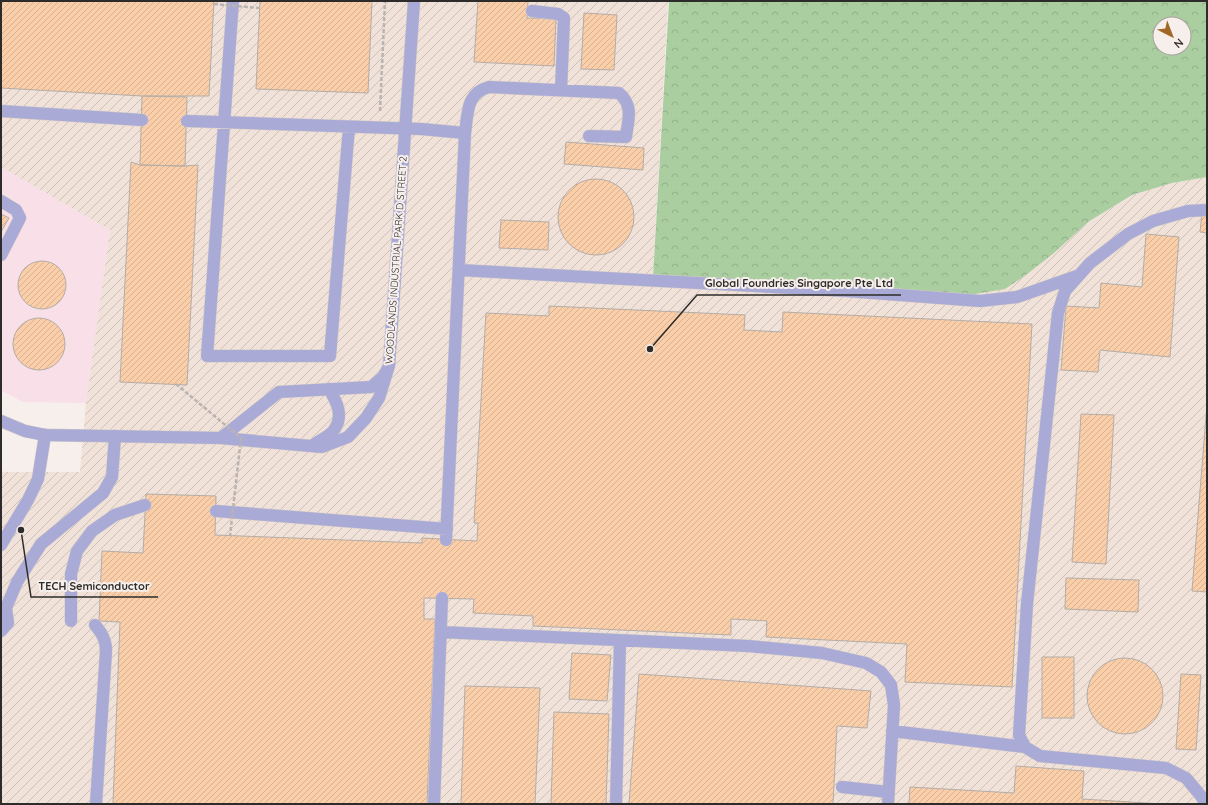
<svg xmlns="http://www.w3.org/2000/svg" width="1208" height="805" viewBox="0 0 1208 805" font-family="Quicksand,sans-serif">
<defs>
<pattern id="industrial-furrows" width="10" height="10" patternUnits="userSpaceOnUse"><rect width="10" height="10" fill="#f0e1d9"/><path d="M-1 1l2-2M0 10L10 0M9 11l2-2" fill="none" stroke="#cec1ba"/></pattern>
<pattern id="forest-crowns" width="20" height="18" patternUnits="userSpaceOnUse"><rect width="20" height="18" fill="#abcea1"/><path d="M2 6a3 3 0 1 1 6 0M12 15a3 3 0 1 1 6 0" fill="none" stroke="#93b18b"/></pattern>
<pattern id="building-hatch" width="6" height="6" patternUnits="userSpaceOnUse"><rect width="6" height="6" fill="#f9cea9"/><path d="M-1 1l2-2M0 6l6-6M5 7l2-2" fill="none" stroke="#d6b192"/></pattern>
</defs>
<rect width="100%" height="100%" fill="#f7efeb"/>
<path fill="#f8dfe8" d="M1,167l109,63 -24,173 -63,-1 -22,-12z"/>
<path fill="url(#industrial-furrows)" d="M1,1h667l-15,276 401,-24 34,-31 44,-27 40,-12 35,-6v627h-1206v-333l4,1h75l6,-69 24,-173 -109,-63z"/>
<path fill="url(#forest-crowns)" fill-rule="evenodd" d="M669,1h538v176l-35,6 -40,12 -44,27 -34,31 -28,22 -21,14 -36,6 -316,-18zM1160,24h24v24h-24z"/>
<path fill="url(#building-hatch)" stroke="#b4ada8" d="M1,1h213l-5,95h-67l-141,-8z
M260,1h112l-4,92 -112,-4z
M478,1h50l-1,17 29,1 -2,47 -80,-4z
M584,13l33,2 -3,55 -33,-1z
M142,96l45,1 -2,69 -45,-1z
M566,142l78,6 -1,22 -79,-6z
M131,162l9,3 45,1 13,-1 -11,220 -67,-3z
M558 217a38 38 0 1 1 76 0a38 38 0 1 1-76 0Z
M1202,213l5,1v19l-7,-1z
M1,214l8,4 -8,14z
M501,220l48,2 -1,28 -49,-2z
M1146,234l33,3 -9,120 -70,-7 -2,22 -37,-2 5,-64 33,2 2,-25 41,4z
M18 285a24 24 0 1 1 48 0a24 24 0 1 1-48 0Z
M549,306l196,9 -1,15 38,2 1,-20 249,12 -20,363 -107,-5 2,-38 -141,-7 1,-16 -36,-2v16l-198,-9v-10l-60,-3 1,-14 -50,-1v21h11l-8,185h-314l7,-182 -21,-1 3,-70 41,2 3,-59 70,2 -1,39 207,8v-5l55,3 1,-18h-4l12,-210 63,3z
M13 344a26 26 0 1 1 52 0a26 26 0 1 1-52 0Z
M1207,404v188l-15,-1z
M1081,414l33,1 -8,149 -34,-2z
M1066,578l73,2 -1,32 -73,-3z
M572,653l39,2 -4,46 -38,-2z
M1042,657h32v61h-32z
M1087 696a38 38 0 1 1 76 0a38 38 0 1 1-76 0Z
M639,674l232,17 -4,37 -30,-2 -4,78h-204z
M1181,674l20,1 -5,75 -20,-1z
M465,686l75,2 -5,116h-74z
M554,712l55,2 -3,90h-55z
M1016,766l68,5 -2,28 80,5h-253l1,-17 104,6z"/>
<g fill="none" stroke-linecap="round" stroke-linejoin="round">
<defs>
<path id="service" d="M233,1l-26,355h123l19,-229
M532,11l26,3 6,4 -3,72
M1,111l141,9
M187,121l234,8 44,4
M1,201l15,9 4,8 -19,37
M459,270l387,21 134,10 37,-4 60,-21
M221,438l101,9 26,-10 18,-19 13,-20 9,-29
M312,446c5,-4 19,-11 22,-16 10,-14 3,-28 -5,-41
M216,511l231,18
M446,540l19,-407c3,-20 1,-40 24,-46l130,6c15,13 9,27 7,44l-37,-1
M1,545l27,-45 10,-21 7,-44
M71,621v-47l6,-23 15,-20 23,-16 30,-10
M95,625c7,8 11,15 11,26l-10,153
M1,631l7,-8 -2,-15 11,-26 24,-38 62,-51 9,-16 3,-41
M441,632l307,14 74,7 44,10 15,9 10,13 3,20 -6,99
M892,731l133,16 15,9 126,12 20,10 15,18 5,8
M1025,747l-6,-12 8,-131 31,-291 7,-22 25,-28 38,-29 25,-13 35,-10 19,-1
M842,787l46,5
M434,804l8,-206
M616,804l4,-163"/>
<path id="minor" d="M1,421l24,10 20,4 176,3 58,-46 92,-5 12,-10 6,-11 25,-365"/>
</defs>
<use href="#service" stroke="#d3ccc8" stroke-width="13"/>
<use href="#minor" stroke="#d3ccc8" stroke-width="13"/>
<path stroke="#bab4b0" stroke-width="2.5" stroke-dasharray="4 2" stroke-linecap="butt" d="M380,111l5,-110"/>
<use href="#service" stroke="#aaaad7" stroke-width="12"/>
<use href="#minor" stroke="#aaaad7" stroke-width="12"/>
<path stroke="#bab4b0" stroke-width="2.5" stroke-dasharray="4 2" stroke-linecap="butt" d="M214,4l45,4
M176,384l65,54 -11,98"/>
</g>
<g text-anchor="middle" dominant-baseline="central" stroke-width="4" stroke-linejoin="round" paint-order="stroke">
<g font-size="10" fill="#2e2c2a" stroke="#f7efeb">
<text transform="translate(396 260) rotate(-86)">WOODLANDS INDUSTRIAL PARK D STREET 2</text>
</g>
</g>
<path fill="none" stroke="#2e2c2a" stroke-width="1.5" d="M650 349L697 295H901M21 530L31 597H158"/>
<g fill="#2e2c2a" stroke="#f7efeb" stroke-width="1.5">
<circle cx="650" cy="349" r="4"/>
<circle cx="21" cy="530" r="4"/>
</g>
<g font-size="11" text-anchor="middle" font-weight="bold" fill="#2e2c2a" stroke="#f7efeb" stroke-width="4" stroke-linejoin="round" paint-order="stroke">
<text x="799" y="287">Global Foundries Singapore Pte Ltd</text>
<text x="94" y="590">TECH Semiconductor</text>
</g>
<rect width="1208" height="805" fill="none" stroke="#2e2c2a" stroke-width="4"/>
<g transform="translate(1172 36) rotate(138)"><circle r="19" fill="#f7efeb" stroke="#a7a19e"/>
<path d="M0-3L7 15L0 10L-7 15Z" fill="#a16727"/>
<text y="-6" font-size="11" font-weight="bold" text-anchor="middle" fill="#2e2c2a">N</text>
</g>
</svg>
